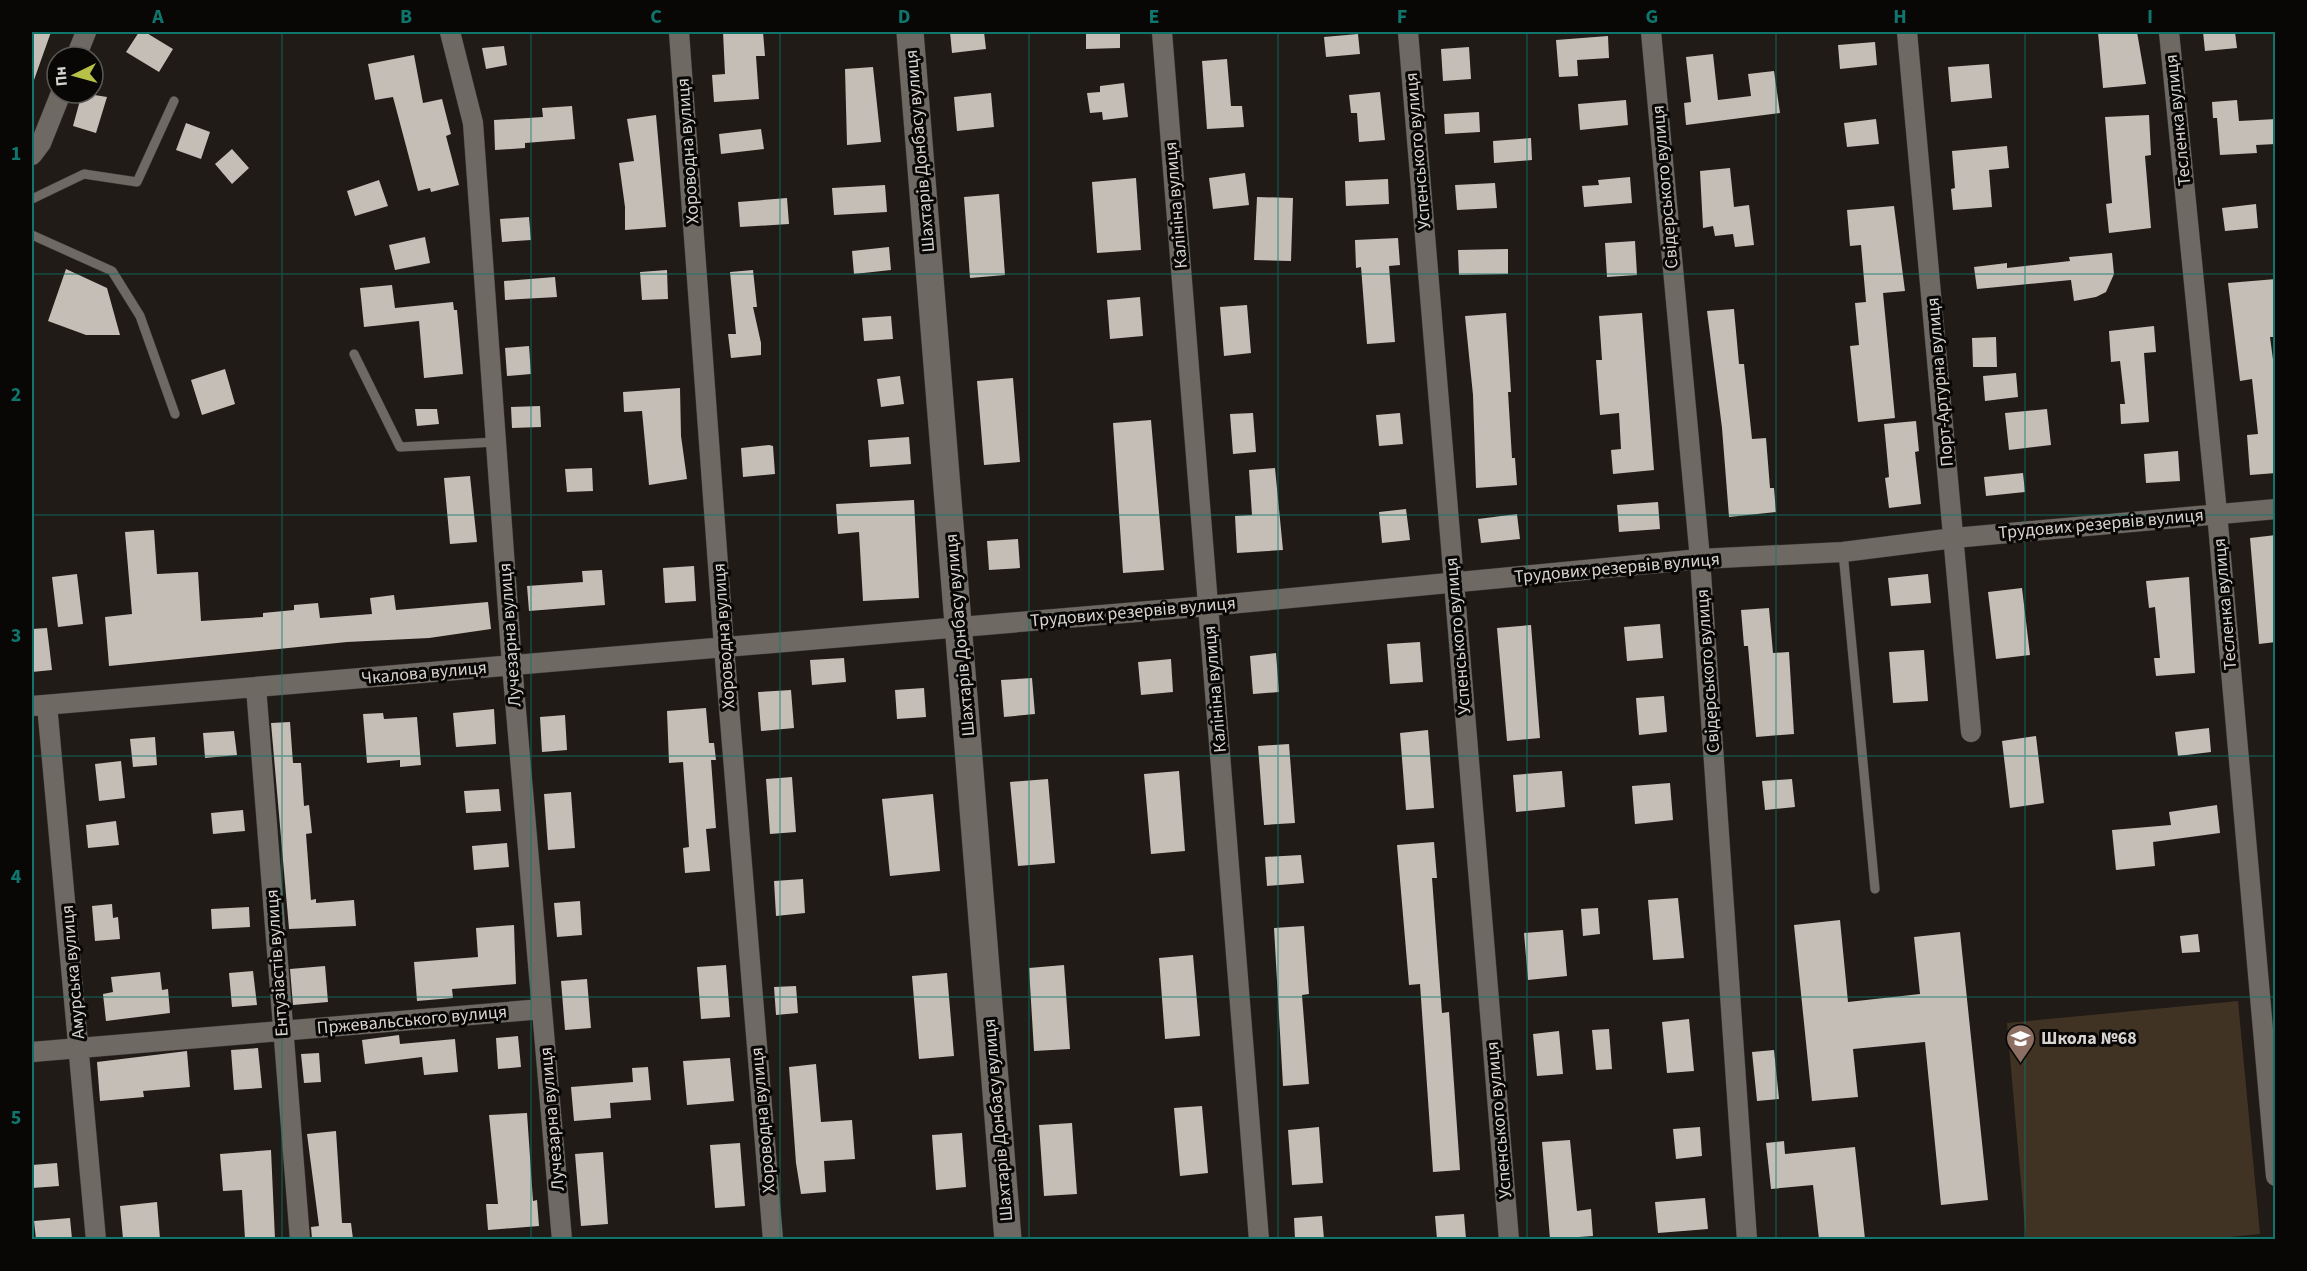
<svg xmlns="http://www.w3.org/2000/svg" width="2307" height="1271" viewBox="0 0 2307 1271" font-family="'Source Sans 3',sans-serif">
<rect width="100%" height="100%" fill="#201b16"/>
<path fill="#413324" d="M2238,1001l22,233 -61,6 -173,-1 -19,-216z"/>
<path fill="#c4beb7" d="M32,32h19l-17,48 -2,-1z
M139,32h6l28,17 -14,23 -33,-20z
M723,32h40l2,24h-9l3,43 -45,3 -2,-27 13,-1z
M950,32h34l2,17 -34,4z
M1086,32h34v16l-34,1z
M2098,32h39l9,52 -43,4z
M2203,32h32l2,16 -32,3z
M1358,34l2,20 -34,3 -2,-20z
M1608,36l1,22 -32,2 1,16 -19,1 -3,-37z
M1875,42l2,23 -37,4 -2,-24z
M504,46l3,19 -21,4 -4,-21z
M1469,47l2,32 -28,2 -2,-32z
M1713,54l5,46 33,-4 -3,-22 26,-3 6,42 -94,12 -2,-22 7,-1 -5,-45z
M414,55l9,48 19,-4 9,35 -5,2 13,49 -28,7 -1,-4 -12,3 -25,-94 -18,3 -7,-36z
M1227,59l4,47h11l2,21 -37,2 -5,-68z
M1989,64l3,34 -41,4 -3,-35z
M873,67l8,75 -34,3 -2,-76z
M1124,83l4,34 -25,3 -1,-8 -12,1 -3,-20 13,-1v-6z
M1380,92l5,48 -26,2 -2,-29h-6l-2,-18z
M82,93l25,4 -11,36 -23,-7z
M991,93l3,34 -37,4 -3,-34z
M1626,100l2,25 -48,5 -2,-26z
M2237,100l2,21 37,-2v25l-20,1 1,8 -37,2 -3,-37h-4l-1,-16z
M572,106l3,33 -50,4v5l-30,2 -1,-30 49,-3 -1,-9z
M1479,112l1,20 -35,2 -1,-20z
M656,115l10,112 -41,3v-23l-6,-44 15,-2 -7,-42z
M2149,115l2,40 -6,1 6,72 -42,5 -3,-29 6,-1 -7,-86z
M1876,119l3,25 -32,3 -3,-24z
M186,123l24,9 -9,27 -25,-9z
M761,129l3,20 -43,5 -2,-20z
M1531,138l1,22 -38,3 -1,-22z
M2007,146l2,22 -20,2 3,37 -39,3 -2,-21 4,-1 -3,-37z
M232,149l17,19 -17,16 -17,-20z
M1730,168l4,39 15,-2 5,40 -19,2 -2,-13 -18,2 -2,-10 -10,2 -3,-57z
M1245,173l4,32 -36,4 -4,-31z
M1630,177l2,26 -48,4 -2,-21 17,-1 -1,-5z
M1136,178l5,72 -44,3 -5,-71z
M1388,179l1,25 -43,2 -1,-25z
M379,180l9,26 -33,10 -8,-25z
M1495,183l2,25 -40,2 -2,-25z
M885,185l2,27 -53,3 -2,-27z
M999,194l6,81 -35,3 -6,-81z
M1257,197l36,1 -2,63 -37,-1z
M787,198l2,26 -49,3 -2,-25z
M2256,204l2,24 -33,3 -3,-23z
M1894,206l11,85 -22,2 12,125 -37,4 -8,-76 9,-1 -4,-42 11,-1 -5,-57 -11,1 -3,-36z
M529,217l2,23 -29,2 -2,-23z
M425,237l5,26 -35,7 -6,-25z
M1398,238l2,27 -11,1 6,76 -28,2 -6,-77 -5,1 -1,-28z
M1635,241l2,34 -30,2 -2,-34z
M889,247l2,23 -37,4 -2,-23z
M1508,249v25l-49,1 -1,-25z
M2112,253l2,21 -8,18 -10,5 -22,4 -3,-21 -94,9 -3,-22 33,-4v5l63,-7 -1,-4z
M66,269l41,19 13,47h-34l-38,-14z
M667,270l1,29 -26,1 -2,-28z
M753,270l4,37h-4l8,36v12l-30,3 -3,-24h8l-6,-62z
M555,277l2,20 -52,3 -1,-19z
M2276,279l-2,58h-4l6,45v91l-26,2 -3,-40 11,-1 -6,-55 -12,2 -12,-98z
M392,285l3,23 58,-6 1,8h3l6,64 -39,4 -5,-57 -55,6 -4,-39z
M1140,297l3,39 -33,3 -3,-39z
M1247,305l4,48 -27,3 -4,-49z
M1734,309l5,55h5l8,75 14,-1 4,50h4l2,24 -47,5 -7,-89 -15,-117z
M1506,313l5,79h-3l4,66h3l2,27 -41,3 -3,-93 -8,-79z
M1642,313l12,157 -41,4 -2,-24 10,-1 -2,-36 -19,2 -4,-55h6l-3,-44z
M891,316l2,23 -29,2 -2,-23z
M2154,326l2,26 -12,1 5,69 -28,2 -1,-20h5l-5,-43 -9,1 -2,-31z
M1996,337l1,30h-24l-1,-29z
M529,346l2,28 -24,2 -2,-28z
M225,369l10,35 -33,11 -11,-35z
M2016,373l2,24 -33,4 -2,-25z
M900,376l4,28 -23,3 -4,-28z
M1013,378l7,84 -36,3 -7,-84z
M680,388l1,48 6,43 -38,6 -7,-74 -18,1 -1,-20z
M540,406l1,21 -29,1 -1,-21z
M415,409h22l2,15 -22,2z
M2047,409l4,36 -42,5 -4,-37z
M1253,413l3,39 -23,2 -3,-40z
M1400,413l3,31 -24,2 -3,-31z
M1151,420l13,150 -41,3 -10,-150z
M1916,421l3,30 -4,1 6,52 -32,4 -4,-30 4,-1 -5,-53z
M909,437l2,27 -41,3 -2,-27z
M769,445l4,1 2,28 -32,3 -2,-29z
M2178,451l2,30 -34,2 -2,-29z
M592,468l1,23 -26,1 -2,-23z
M1275,468l8,82 -46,3 -2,-37 17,-1 -3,-45z
M2023,473l2,19 -39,4 -2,-19z
M470,476l7,66 -27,2 -6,-66z
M914,500l5,98 -56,3 -4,-69 -21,2 -2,-30z
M1658,502l2,27 -41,3 -2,-27z
M1406,509l4,31 -28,3 -3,-31z
M1517,514l3,25 -39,4 -3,-24z
M154,530l3,44 41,-2 3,49 62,-4v-4l31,-3v-5l24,-2 2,15 52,-4 -2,-16 24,-3 2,15 92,-8 3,27 -62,9 -82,4 -238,24 -4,-49 27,-3 -7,-82z
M2276,535v107l-17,2 -9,-106z
M1018,539l2,29 -31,2 -2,-29z
M694,566l2,35 -31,2 -2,-35z
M602,570l3,35 -76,6 -2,-25 56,-4 -1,-11z
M77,574l6,50 -25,3 -6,-50z
M1928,574l3,29 -40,3 -3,-28z
M2189,577l6,96 -39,3 -2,-18h6l-5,-51 -6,1 -3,-27z
M2022,588l8,67 -34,4 -8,-67z
M1769,608l4,45 16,-1 5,82 -38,3 -8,-91h-4l-3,-36z
M1660,624l3,34 -36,3 -3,-34z
M1531,625l9,113 -33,3 -10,-113z
M47,628l5,42 -20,2v-43z
M1420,642l3,40 -33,2 -3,-40z
M1924,650l4,51 -35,2 -4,-51z
M1276,653l3,39 -26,2 -3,-38z
M844,658l2,24 -34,3 -2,-25z
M1171,659l2,33 -32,3 -3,-33z
M1032,678l3,36 -31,3 -3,-37z
M924,688l2,29 -29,2 -2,-29z
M791,690l3,38 -33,3 -3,-39z
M1664,696l3,36 -28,3 -3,-37z
M706,708l3,35h5l2,17h-5l5,68 -10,1 4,42 -25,2 -2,-25 6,-1 -6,-85 -14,1 -2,-52z
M494,709l2,35 -40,3 -3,-34z
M383,713l1,6 33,-2 4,48 -21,2v-7l-33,3 -4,-49z
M565,715l2,35 -25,2 -2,-35z
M290,722l3,41h8l3,43 5,-1 3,28 -6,1 5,66 5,-1v4l38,-3 2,26 -67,3 -18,-206z
M2209,728l2,24 -33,4 -3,-24z
M1428,730l6,78 -28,2 -6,-77z
M234,731l3,24 -32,3 -2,-25z
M2036,736l8,67 -34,5 -8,-67z
M155,737l2,28 -24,2 -3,-28z
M1289,744l6,79 -31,2 -6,-79z
M121,761l4,37 -26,3 -4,-37z
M1179,771l6,80 -34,3 -7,-80z
M1562,771l3,36 -49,5 -3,-37z
M792,777l4,55 -26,2 -4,-55z
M1048,779l7,84 -37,3 -8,-84z
M1792,779l3,28 -30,3 -3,-29z
M1670,783l3,37 -38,4 -3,-38z
M499,789l2,22 -35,2 -2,-22z
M571,792l4,56 -27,2 -4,-56z
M933,794l7,77 -50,5 -8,-77z
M2217,805l3,28 -67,9 2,24 -39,4 -4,-40 59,-5 -2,-13z
M243,810l2,21 -32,3 -2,-21z
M116,821l3,24 -31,3 -2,-23z
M1434,842l3,36h-5l10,135 7,-1 11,158 -27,2 -13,-188 -11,1 -12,-140z
M507,843l2,24 -35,3 -2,-24z
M1301,855l3,28 -37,3 -2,-29z
M803,879l2,34 -29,3 -2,-35z
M1678,898l6,60 -31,2 -5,-60z
M580,901l2,34 -25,2 -3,-34z
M112,904l1,14 5,-1 2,22 -25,2 -3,-35z
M249,907l1,20 -38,2 -1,-20z
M1598,908l2,26 -17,2 -2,-27z
M1840,920l8,82 72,-8 -6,-57 46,-5 28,268 -47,5 -16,-163 -72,7 5,48 -46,4 -18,-176z
M514,925l2,59 -64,5 1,9 -36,3 -3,-39 64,-5 -2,-29z
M1304,926l5,68 -7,1 7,89 -26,2 -9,-158z
M1563,930l4,46 -39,4 -4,-47z
M2198,934l2,18 -18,1 -2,-17z
M1193,955l7,81 -35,3 -6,-81z
M726,965l4,52 -29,2 -4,-52z
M1064,965l6,84 -36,2 -5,-83z
M325,966l3,36 -35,3 -3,-36z
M253,971l4,34 -25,2 -3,-34z
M160,972l2,18 6,-1 2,24 -64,8 -3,-27 10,-2 -2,-15z
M947,973l7,83 -35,3 -7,-83z
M587,979l4,49 -26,2 -4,-49z
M796,986l2,27 -22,2 -2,-28z
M1689,1019l5,52 -27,2 -5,-51z
M1609,1029l3,40 -16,1 -4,-40z
M1559,1031l4,43 -26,2 -4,-42z
M399,1035l1,9 55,-5 3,33 -34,3 -2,-18 -57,7 -3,-24z
M518,1036l3,31 -23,2 -2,-31z
M258,1048l4,40 -28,2 -3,-40z
M1774,1050l5,49 -22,2 -5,-49z
M187,1051l3,36 -47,4 1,6 -44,4 -3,-39z
M319,1053l2,29 -17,1 -3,-29z
M730,1058l4,43 -47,4 -4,-44z
M816,1064l5,58 31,-2 3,39 -31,2 2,31 -25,2 -5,-31 -7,-96z
M648,1067l3,33 -41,3 1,15 -37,3 -3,-34 62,-5 -1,-14z
M1202,1106l6,67 -28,3 -6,-68z
M527,1113l6,88 4,-1 2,26 -51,4 -2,-26h12l-9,-89z
M1072,1123l5,71 -33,2 -5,-71z
M1319,1127l4,56 -31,2 -4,-55z
M1700,1127l2,29 -26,3 -3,-30z
M336,1131l6,92h9l2,16h-41l-1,-12 8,-1 -12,-92z
M962,1133l4,54 -30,3 -4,-55z
M1570,1140l7,71 14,-2 2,27 -43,3 -8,-97z
M1784,1141l1,13 70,-7 10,92h-46l-6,-54 -42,4 -5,-46z
M740,1143l5,63 -30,2 -5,-63z
M271,1150l4,89h-30l-3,-49 -19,1 -3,-37z
M603,1152l5,72 -27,2 -6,-72z
M57,1163l2,23 -27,2v-23z
M1705,1198l3,31 -50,4 -3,-31z
M157,1202l3,37h-37l-3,-33z
M1464,1214l2,25h-29l-2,-23z
M1322,1216l2,23h-29l-1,-21z
M70,1218l2,21h-36l-2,-18z"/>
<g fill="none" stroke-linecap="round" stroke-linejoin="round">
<defs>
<path id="lane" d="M32,199l52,-25 53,8 37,-81
M32,235l80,36 28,45 35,98
M354,354l46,93 96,-5
M1843,552l32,337"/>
<path id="street" d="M450,32l23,91 39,542 50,575
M679,32l45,615 49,593
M1162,32l97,1208
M1408,32l101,1208
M1651,32l49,527 47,681
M1907,32l64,700
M2169,32l48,481 59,663
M76,57l10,-25
M32,155l9,-12 20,-50
M256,687l44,553
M47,705l49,535
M32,706l1176,-100 492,-47 143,-7 111,-14 322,-29
M32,1052l510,-43"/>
<path id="secondary" d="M910,32l98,1208"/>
</defs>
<use href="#lane" stroke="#3b3734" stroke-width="10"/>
<use href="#street" stroke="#3b3734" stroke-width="21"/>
<use href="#secondary" stroke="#3b3734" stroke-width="28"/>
<use href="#lane" stroke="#6f6963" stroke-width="9"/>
<use href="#street" stroke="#6f6963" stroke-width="20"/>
<use href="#secondary" stroke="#6f6963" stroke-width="27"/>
</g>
<path fill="none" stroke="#0f766e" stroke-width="1.5" stroke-opacity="0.55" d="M282,32v1208M531,32v1208M780,32v1208M1029,32v1208M1278,32v1208M1527,32v1208M1776,32v1208M2025,32v1208M32,274h2244M32,515h2244M32,756h2244M32,997h2244"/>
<defs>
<symbol id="school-pin" viewBox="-11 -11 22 30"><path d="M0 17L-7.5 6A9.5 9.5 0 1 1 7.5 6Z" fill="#8d6e63" stroke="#080705"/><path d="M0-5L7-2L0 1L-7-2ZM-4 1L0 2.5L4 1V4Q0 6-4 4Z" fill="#fff"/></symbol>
</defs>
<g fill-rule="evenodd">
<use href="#school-pin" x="2004" y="1022" width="33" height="45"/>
</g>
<g text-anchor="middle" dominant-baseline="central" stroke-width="6" stroke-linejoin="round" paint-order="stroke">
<g font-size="18" fill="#d7d3d0" stroke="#080705">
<text transform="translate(2178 120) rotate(-96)">Тесленка вулиця</text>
<text transform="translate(688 151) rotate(-94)">Хороводна вулиця</text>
<text transform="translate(920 151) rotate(-95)">Шахтарів Донбасу вулиця</text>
<text transform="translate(1418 151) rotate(-95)">Успенського вулиця</text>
<text transform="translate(1665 187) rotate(-95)">Свідерського вулиця</text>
<text transform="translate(1176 205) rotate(-95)">Калініна вулиця</text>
<text transform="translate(1940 382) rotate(-95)">Порт-Артурна вулиця</text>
<text transform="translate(2101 524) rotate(-5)">Трудових резервів вулиця</text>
<text transform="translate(1617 568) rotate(-5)">Трудових резервів вулиця</text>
<text transform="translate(2225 604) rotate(-95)">Тесленка вулиця</text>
<text transform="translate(1133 612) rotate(-5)">Трудових резервів вулиця</text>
<text transform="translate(510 635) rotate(-94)">Лучезарна вулиця</text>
<text transform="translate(960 635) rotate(-95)">Шахтарів Донбасу вулиця</text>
<text transform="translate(724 636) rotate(-94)">Хороводна вулиця</text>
<text transform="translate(1458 636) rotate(-95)">Успенського вулиця</text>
<text transform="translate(1708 671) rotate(-94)">Свідерського вулиця</text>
<text transform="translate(424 673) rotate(-5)">Чкалова вулиця</text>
<text transform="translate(1215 689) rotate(-95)">Калініна вулиця</text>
<text transform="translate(277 963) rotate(-94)">Ентузіастів вулиця</text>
<text transform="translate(73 972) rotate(-95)">Амурська вулиця</text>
<text transform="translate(412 1020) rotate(-5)">Пржевальського вулиця</text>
<text transform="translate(552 1119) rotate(-95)">Лучезарна вулиця</text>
<text transform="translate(763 1120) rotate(-95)">Хороводна вулиця</text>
<text transform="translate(998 1120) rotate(-95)">Шахтарів Донбасу вулиця</text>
<text transform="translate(1499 1120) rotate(-95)">Успенського вулиця</text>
</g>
<g font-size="18" font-weight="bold" fill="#d7d3d0" stroke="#080705" text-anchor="start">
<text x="2041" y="1038">Школа №68</text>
</g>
</g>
<rect width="2307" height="1271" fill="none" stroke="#080705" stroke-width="66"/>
<g transform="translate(75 75) rotate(265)"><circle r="28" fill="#080705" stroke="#5b5956" stroke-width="1.5"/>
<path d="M0-4.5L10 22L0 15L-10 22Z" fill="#b8c147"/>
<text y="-9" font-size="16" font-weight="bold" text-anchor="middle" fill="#d7d3d0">Пн</text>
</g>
<rect x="33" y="33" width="2241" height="1205" fill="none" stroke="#0f766e" stroke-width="2"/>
<g font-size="20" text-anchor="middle" font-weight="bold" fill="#0f766e">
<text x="158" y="23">A</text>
<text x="406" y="23">B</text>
<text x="656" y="23">C</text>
<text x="904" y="23">D</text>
<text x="1154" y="23">E</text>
<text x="1402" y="23">F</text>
<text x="1652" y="23">G</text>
<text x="1900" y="23">H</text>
<text x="2150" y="23">I</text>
<text x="16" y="160">1</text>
<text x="16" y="401">2</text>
<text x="16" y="642">3</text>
<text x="16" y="883">4</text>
<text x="16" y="1124">5</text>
</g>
</svg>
